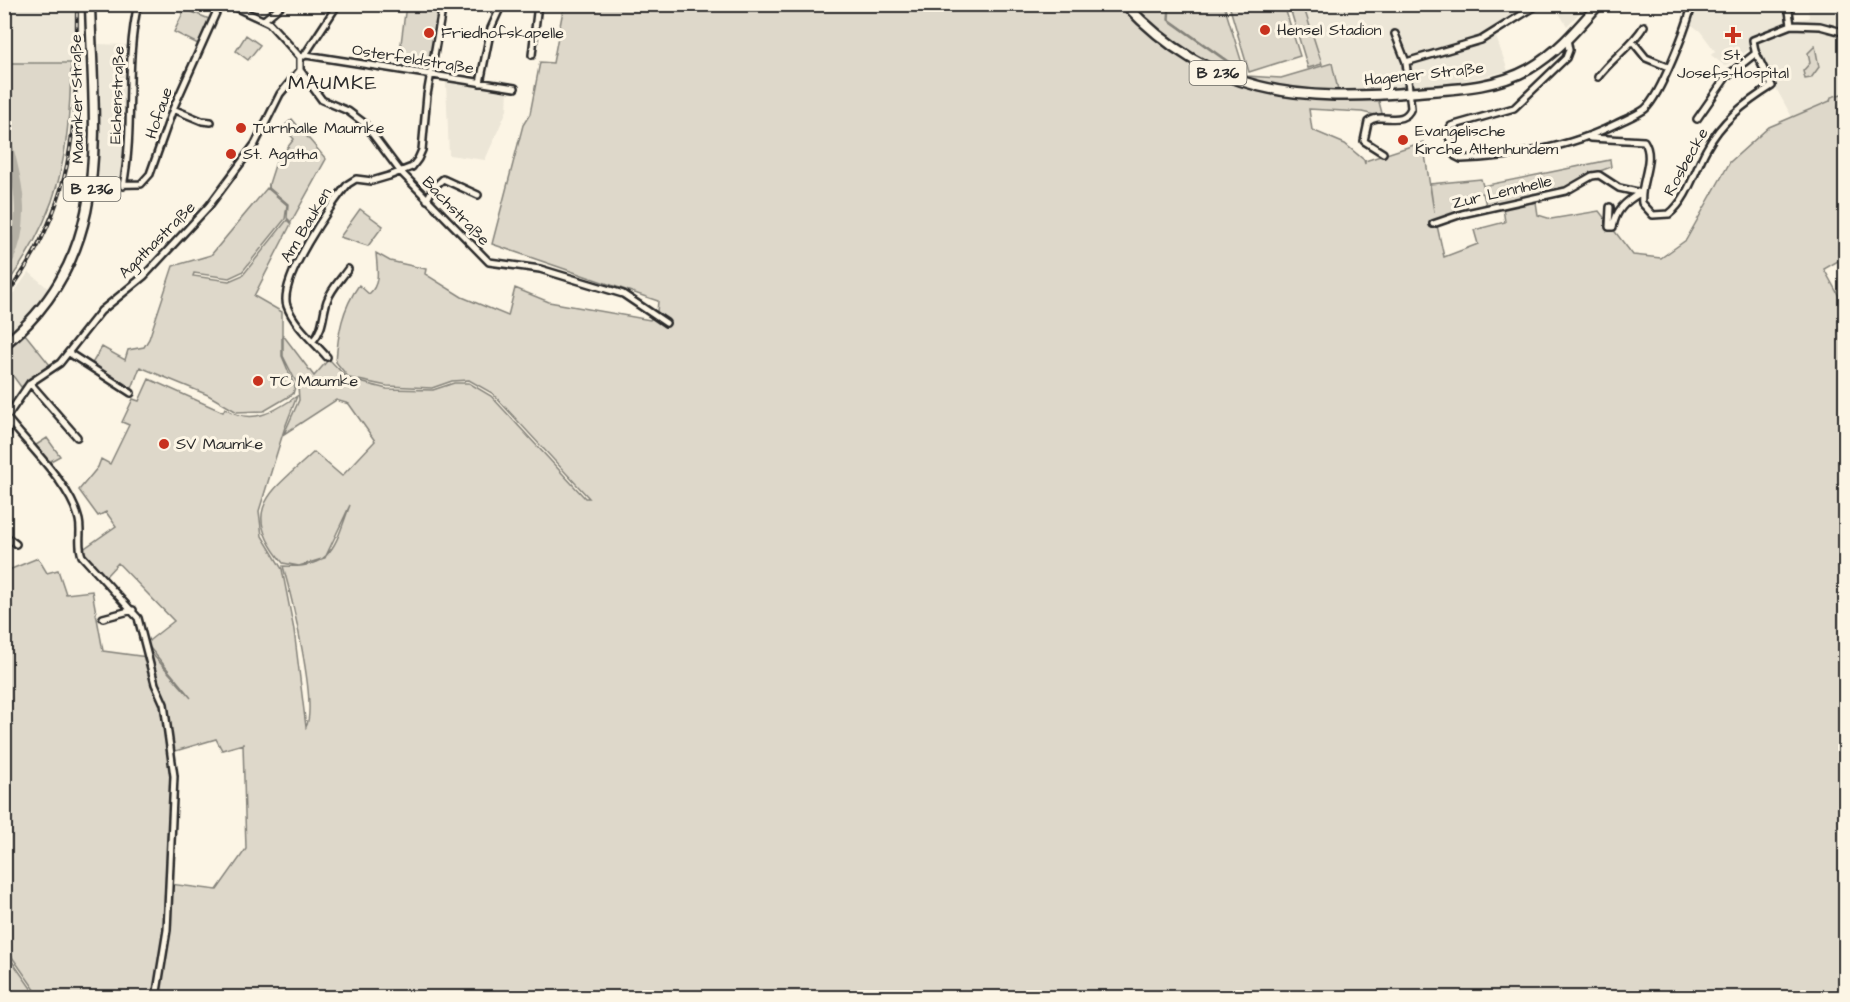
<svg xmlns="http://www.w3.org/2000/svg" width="1850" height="1002" viewBox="0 0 1850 1002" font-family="'Architects Daughter',sans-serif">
<rect width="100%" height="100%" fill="#fcf5e5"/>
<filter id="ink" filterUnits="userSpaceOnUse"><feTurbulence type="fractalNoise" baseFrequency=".0167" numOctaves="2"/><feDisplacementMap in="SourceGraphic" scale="12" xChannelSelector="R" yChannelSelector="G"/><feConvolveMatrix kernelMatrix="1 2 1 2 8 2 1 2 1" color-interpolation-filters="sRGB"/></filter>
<g filter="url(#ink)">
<path fill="#ece6d7" d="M4,5h76v57l-72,1 -4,-13z
M1303,5h233l-42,26 14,40 -63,14 -43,4 -64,1 -5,-29 -11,3z
M1554,5h33l-20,21z
M1692,5h96l3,19 6,1v-6l12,-1 -1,-13h37v88l-14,4v4l-39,16 -39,-70 -28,19 -14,-11 4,-4 -15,-20 -12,-9z
M97,44l30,1 -2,100 -6,37 -22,-2z
M446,82l62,8 -1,20 -22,50 -36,-5z
M29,272l22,19 -11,16 -35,34v-36z"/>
<path fill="#ded8ca" stroke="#84827a" stroke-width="1.5" d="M406,5h34l-12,66 -30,-4z
M564,5h605l-1,15 79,56 34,2 51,-15 8,36 38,-1 5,19 -21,-5 -53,-3 3,21 33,14 19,16 1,4v-3l58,-19 11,70 -4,-28 51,-5 2,7 127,-26 1,7 -19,7 -27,15 -79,16 -3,-12 -17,2 2,15 -32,11 8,36 34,-13 -4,-14 31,-8 -2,-14 33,-6 2,13 13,4 48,-8 34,44 28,3 25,-18 44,-78 39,-35 61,-26 1,-4 14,-4v164l-21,12 22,40 -1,688h-1687l12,-113 47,6 29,-41 -3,-105 -21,6 -6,-11 -44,13 -7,-51 -8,-17 -10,-36 44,50 -45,-55 28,-22 -56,-58 -14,15 -22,-28 34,-24 -10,-14 -8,4 -19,-26 19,-23 3,-8 9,5 19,-39 -7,-3 11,-23 6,2 10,-22 74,33 2,-4c26,18 49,4 72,-12l-13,34 -25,81 3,25 20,33 12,61 12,97c12,-22 -15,-132 -23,-161 50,4 52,-22 67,-61l-25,53 -26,8 -16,-3c-46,-55 -9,-73 31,-111l28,24 33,-35 -26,-37 -13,-4 -52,34 15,-34 -1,-14 -15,-30v-21l31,41 15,-17 19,20 39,10 46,1 21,-7h15l22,13 94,102h4l-97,-105 -23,-13 -17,1 -20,7 -45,-2 -38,-8 -13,-16c2,-29 6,-53 23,-77l10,9c12,-10 8,-26 7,-41l14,8 36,8 -1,5 37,23 46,19 7,-28 34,14 101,18 4,-4 13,10 3,-3 -13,-11 1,-11 -166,-57 31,-119 7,-11 10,-52 13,1z
M1170,5h54l21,68 -76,-54z
M1229,5h55l16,51 -51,16z
M1289,5h14l19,59 -14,4z
M185,9l24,10 -11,25 -24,-12z
M246,35l14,10 -12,15 -12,-9z
M1815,46l4,21 -8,11 -6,1 -2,-8 7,-8 -2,-10z
M4,50l4,13h63c-1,90 -11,150 -66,224l-1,-97 3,-12 -3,-2z
M292,119l34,40 -35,63 -4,-4 1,-14 -20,-17 8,-25 18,-23 -11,-12z
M267,188l20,17 -2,14 -43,53 -13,6 -35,-5 -1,3 36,5 14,-6 44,-55 4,4 -37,72 28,16v44l13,31 -2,7 -29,17 -27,1 -29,-17 -68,-28 -9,24 -40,-26 11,-18 23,13 3,-10 16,-3 5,-8 24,-73 38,-11z
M360,209l23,17 -15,20 -28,-9z
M25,334l25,31 -29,22 -16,-22v-14z
M47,438l13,18 -13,7 -14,-16z
M38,558l9,15 11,-3 8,24 26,-3 11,60 44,6 15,46 11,75 -4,32 -3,120 -11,67h-115l-35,-50 -1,-375z
M4,951l5,6 28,40h-32z"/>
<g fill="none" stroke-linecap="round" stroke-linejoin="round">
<path stroke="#b4b0a5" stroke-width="9" d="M4,128c12,50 28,94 0,141"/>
<defs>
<path id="street" d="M228,4l41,19 31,34
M1788,4l3,21 29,1 26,7
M264,20l19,-16
M1567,39l2,11 -3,8 -52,50 -63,18 -3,7 7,23 6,3c54,-2 107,-11 155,-35 10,-5 21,-9 29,-15 15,-13 43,-84 47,-105
M1633,42l13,16 22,9
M306,55l209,33
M532,55l6,-51
M304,56l34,-52
M1406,62l75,-22 58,-36
M300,70l22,30 26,11 16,12 36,48 89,91 51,7 83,25 43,29
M1598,77c14,-19 34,-31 46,-51
M480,83l11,-55 11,-24
M173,109l29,12 9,1
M1697,119l30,-43 29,-23
M1590,138l54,3c12,18 -5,42 -2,62l11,12 16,-1c19,-15 26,-44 37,-64 15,-29 39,-47 66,-64l-17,-35 -2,-11 38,-15
M1383,153l-19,-12 4,-19c13,-11 35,6 43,-14l-5,-46 -11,-28
M92,185l49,-1 9,-10 23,-65 47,-105
M123,186c12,-60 1,-122 15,-182
M427,200l6,-12 10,-9 35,16
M1610,207l-1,20h4c3,-17 12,-25 27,-34
M1433,224l29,-10 104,-23 26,-15 7,-1 20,13 23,5
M313,341c11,-13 9,-24 14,-40 4,-12 14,-22 21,-32
M69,353l62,40
M327,357c-13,-15 -33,-32 -40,-51 -9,-25 44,-102 61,-122l8,-5 16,2 17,-5 23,-9 6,-8 4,-9 5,-55 16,-91
M30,383l47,54
M7,418c22,28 64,67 72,102 3,12 -2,24 3,36l56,62 17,66 9,20 10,72 -7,154 -11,68
M4,421l26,-38 30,-20 41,-52 43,-35 65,-70 46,-62 25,-50 20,-24v-13
M4,442l5,-14 -2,-8
M4,535l12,9
M103,618l30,-8"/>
<path id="primary" d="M1125,4c87,92 174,98 293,88 37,-3 77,-4 111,-23 28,-16 49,-41 70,-65
M4,345c112,-90 89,-214 86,-341"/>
</defs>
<use href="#street" stroke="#2b2b2b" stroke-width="10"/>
<use href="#primary" stroke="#2b2b2b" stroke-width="13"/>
<use href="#street" stroke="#fcf5e5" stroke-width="5"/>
<use href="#primary" stroke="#fcf5e5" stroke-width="8"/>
<defs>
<path id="rail" d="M4,298c75,-96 72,-178 73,-294"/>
</defs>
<use href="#rail" stroke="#2b2b2b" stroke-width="4"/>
<use href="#rail" stroke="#fcf5e5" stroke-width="1.5" stroke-dasharray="4.5" stroke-linecap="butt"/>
</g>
</g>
<g fill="#c8321e" stroke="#fcf5e5" stroke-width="2">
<circle cx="1265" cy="30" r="6"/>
<circle cx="429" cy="33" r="6"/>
<path d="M1730 26h6v6h6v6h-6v6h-6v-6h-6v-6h6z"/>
<circle cx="241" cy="128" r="6"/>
<circle cx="1403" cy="140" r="6"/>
<circle cx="231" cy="154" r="6"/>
<circle cx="258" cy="381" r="6"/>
<circle cx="164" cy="444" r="6"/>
</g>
<g text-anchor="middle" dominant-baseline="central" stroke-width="6" stroke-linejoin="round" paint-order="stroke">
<g fill="#fcf5e5" stroke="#6a6863" stroke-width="1.5">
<rect x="1189.5" y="61" width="57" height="24" rx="4.5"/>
<rect x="63.5" y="177" width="57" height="24" rx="4.5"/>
</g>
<g font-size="15" font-weight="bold" fill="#2b2b2b">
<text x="1218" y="73">B 236</text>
<text x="92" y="189">B 236</text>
</g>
<g font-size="16" fill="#2b2b2b" stroke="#fcf5e5" text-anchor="start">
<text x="1277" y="30">Hensel Stadion</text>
<text x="441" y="33">Friedhofskapelle</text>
<text x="1733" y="55" text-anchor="middle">St.<tspan x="1733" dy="18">Josefs-Hospital</tspan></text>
<text x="253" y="128">Turnhalle Maumke</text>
<text x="1415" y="131">Evangelische<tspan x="1415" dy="18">Kirche Altenhundem</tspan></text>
<text x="243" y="154">St. Agatha</text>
<text x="270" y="381">TC Maumke</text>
<text x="176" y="444">SV Maumke</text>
</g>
<g font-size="16" fill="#2b2b2b" stroke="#fcf5e5">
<text transform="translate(413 59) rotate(9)">Osterfeldstraße</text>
<text transform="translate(1424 74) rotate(-6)">Hagener Straße</text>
<text transform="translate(117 95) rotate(-88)">Eichenstraße</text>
<text transform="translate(77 99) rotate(-91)">Maumker Straße</text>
<text transform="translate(159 113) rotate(-71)">Hofaue</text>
<text transform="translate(1686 162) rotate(-61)">Rosbecke</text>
<text transform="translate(1502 192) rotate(-13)">Zur Lennhelle</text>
<text transform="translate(456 211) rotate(46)">Bachstraße</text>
<text transform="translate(306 225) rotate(-59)">Am Bauken</text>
<text transform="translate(157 240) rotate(-45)">Agathastraße</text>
</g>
<g font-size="20" letter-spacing="1.5" fill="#2b2b2b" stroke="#fcf5e5">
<text x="333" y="83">MAUMKE</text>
</g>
</g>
<rect width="1850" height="1002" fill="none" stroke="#fcf5e5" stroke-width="24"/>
<rect x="12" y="12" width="1826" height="978" fill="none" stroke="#2b2b2b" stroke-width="2" filter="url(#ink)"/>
</svg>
